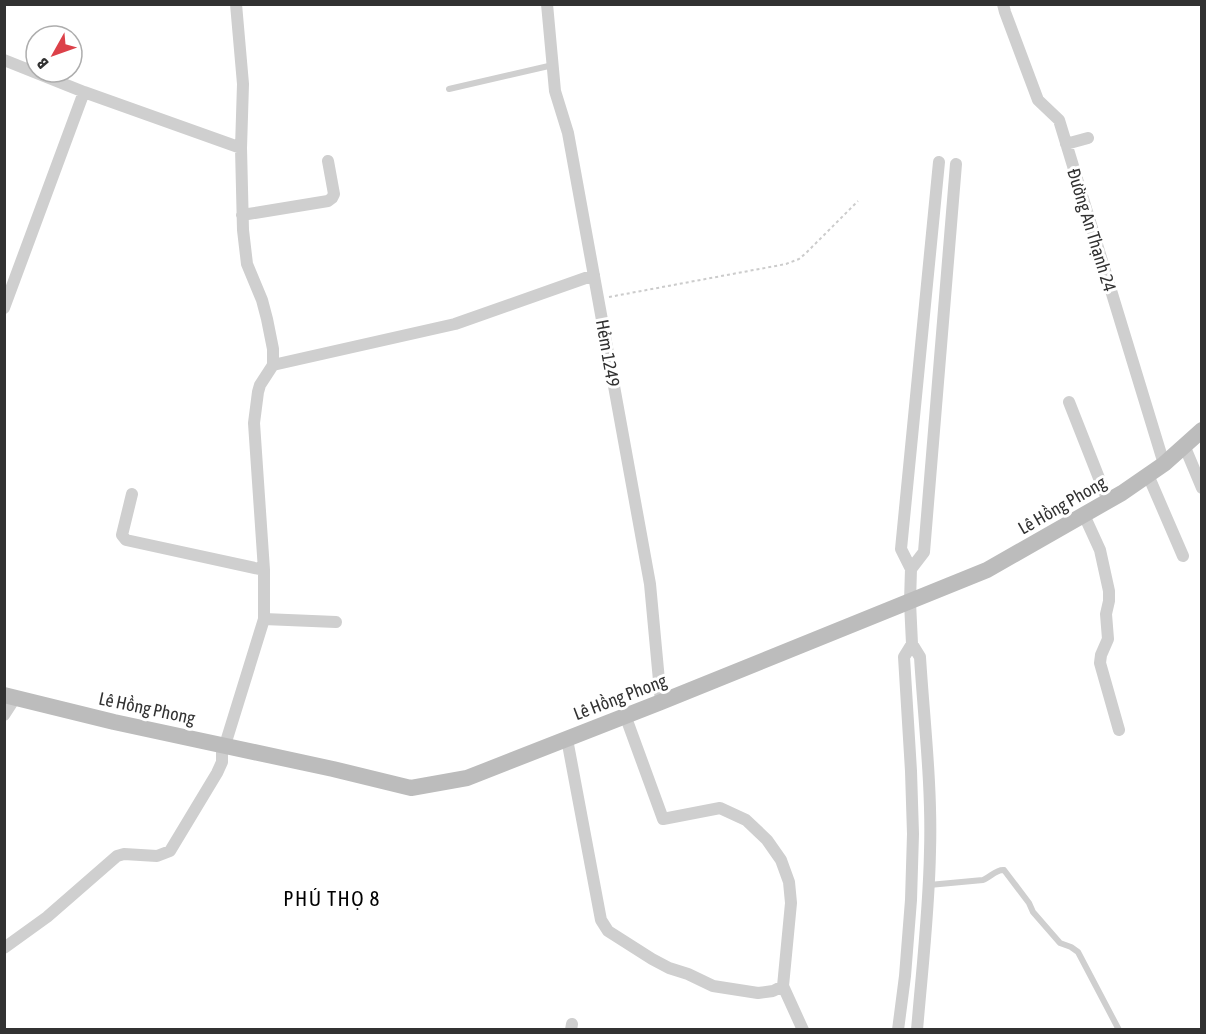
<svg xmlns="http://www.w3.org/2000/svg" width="1206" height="1034" viewBox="0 0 1206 1034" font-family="'Asap Condensed',sans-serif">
<rect width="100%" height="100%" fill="#fff"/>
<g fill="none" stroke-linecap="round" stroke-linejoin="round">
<path stroke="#ccc" stroke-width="2" stroke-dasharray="3 3" stroke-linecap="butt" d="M609,297l177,-33 13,-5 7,-6 52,-52"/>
<path stroke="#cfcfcf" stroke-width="6" d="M449,89l104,-24
M929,885l54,-5c8,-3 13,-11 21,-10l25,33 4,9 27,31 11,4 7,5 41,78"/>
<path stroke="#cfcfcf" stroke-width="12" d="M547,4l8,87 13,42 82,451 11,118
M1003,4l2,8 33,88 21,20 105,344
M4,60l80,32 157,56
M1066,144l22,-6
M242,215l86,-14 4,-3 2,-4 -6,-33
M4,308l80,-216
M273,365l182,-41 139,-49
M1069,402l39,99
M1184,445l18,43
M1148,475l35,81
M132,494l-10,41 4,5 138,30
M1084,515l16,35 9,41v10l-3,13 2,25 -7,16 -1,8 19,67
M911,569l13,-17 32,-388
M264,619l72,3
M912,644l-2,-42 1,-33 -10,-20 38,-387
M4,715l11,-17
M625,715l38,104 57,-11 26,12 21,20 14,20 8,22 2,21 -8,83
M567,739l34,181 7,11 44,28 17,9 19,6 25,12 45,7 15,-2 10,-5 20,44
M4,948l43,-31 70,-61 7,-2 33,2 13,-5 47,-78 5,-11v-10l3,-7 39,-126v-49l-10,-147 4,-31 2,-7 13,-20v-16l-6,-30 -5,-19 -15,-36 -4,-34 -2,-82 2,-64 -7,-80
M571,1030l1,-6
M898,1030l7,-54 6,-76 2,-66 -2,-63 -7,-114 8,-13 8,13c4,64 12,129 10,194 -1,60 -8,119 -13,179"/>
<path stroke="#bcbcbc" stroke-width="16" d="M4,695l110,27 219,47 78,19 56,-10 194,-76 326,-132 135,-77 42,-29 38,-34"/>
</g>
<g text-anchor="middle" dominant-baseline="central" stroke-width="6" stroke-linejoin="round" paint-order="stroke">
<g font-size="18" fill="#323232" stroke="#fff">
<text transform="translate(1092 230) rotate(73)">Đường An Thạnh 24</text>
<text transform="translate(608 353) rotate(80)">Hẻm 1249</text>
<text transform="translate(1062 505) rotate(-30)">Lê Hồng Phong</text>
<text transform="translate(620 697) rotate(-21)">Lê Hồng Phong</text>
<text transform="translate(147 708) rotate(12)">Lê Hồng Phong</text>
</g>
<g font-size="21" letter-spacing="1.5" fill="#000" stroke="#fff">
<text x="332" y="898">PHÚ THỌ 8</text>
</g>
</g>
<rect width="1206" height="1034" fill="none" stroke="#323232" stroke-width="12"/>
<g transform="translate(54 54) rotate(230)"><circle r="28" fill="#ffffff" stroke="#adadad" stroke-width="1.5"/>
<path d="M0-4.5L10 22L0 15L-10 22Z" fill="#dc4149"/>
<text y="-9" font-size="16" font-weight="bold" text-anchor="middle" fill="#323232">B</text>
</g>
</svg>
